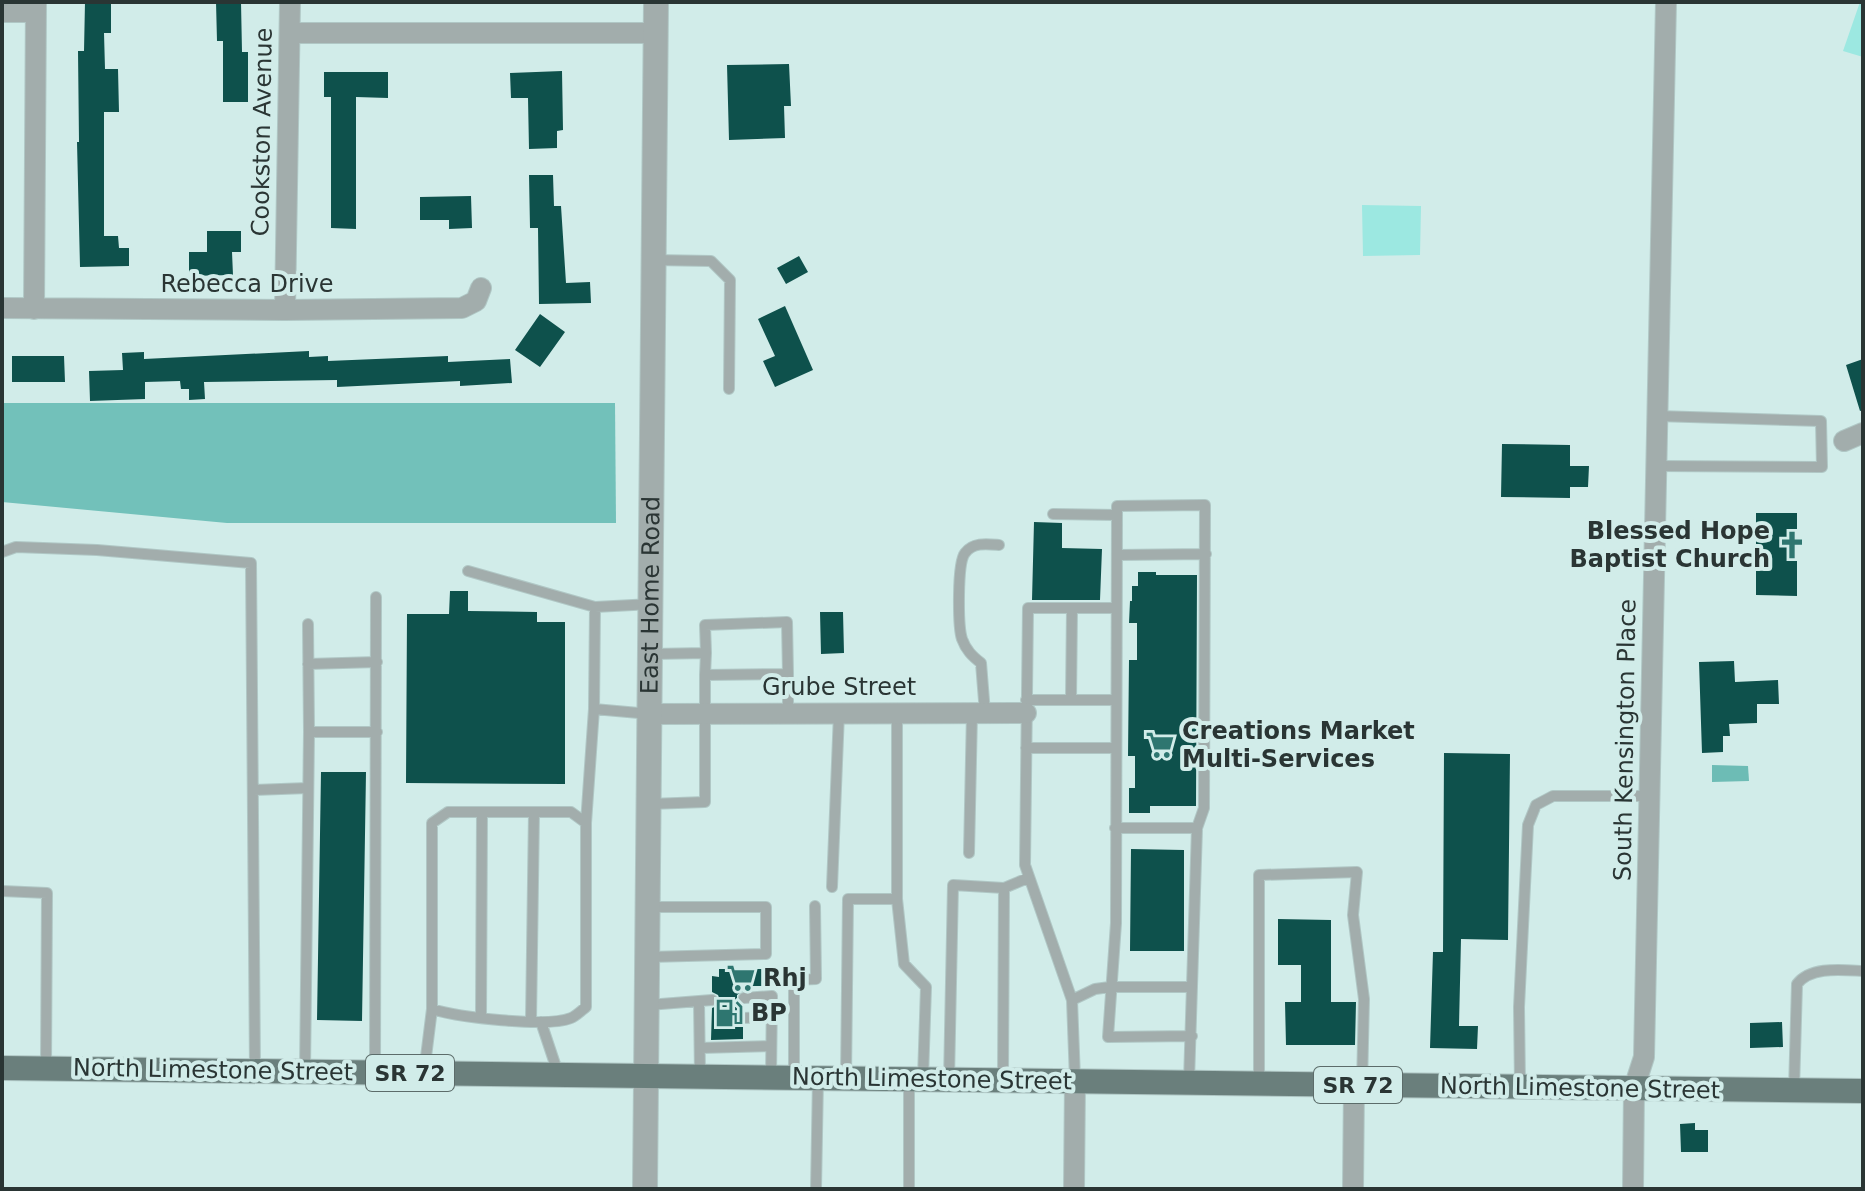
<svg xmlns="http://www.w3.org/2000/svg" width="1865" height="1191" viewBox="0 0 1865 1191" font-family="'DejaVu Sans',sans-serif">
<rect width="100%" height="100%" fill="#d1ece9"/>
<path fill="#9ce8e1" d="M1860,2h3v55l-20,-6z
M1362,205l59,1 -1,49 -57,1z"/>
<path fill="#72c1ba" d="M2,403h613l1,120h-389l-225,-21z"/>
<path fill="#6dbcb5" d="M1712,765l36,1 1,15 -37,1z"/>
<path fill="#0e514c" d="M85,2h26v31h-7l1,36h13l1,43h-15v124h14l1,12h10v18l-49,1 -3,-125h2l-1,-91h6z
M216,2h25l1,50h6v50h-25v-61h-6z
M789,64l2,42h-7l1,32 -56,2 -2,-75z
M562,71l1,59 -6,1v17l-28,1 -1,-51h-17l-1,-25z
M324,72h64v26l-32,-1v132l-25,-1v-131h-7z
M529,175h24l1,31h7l5,77 24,-1 1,21 -52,1 -1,-76h-8z
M471,196l1,32 -23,1v-9h-29v-23z
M207,231h34v21h-9l1,23 -44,1v-24h18z
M799,256l9,16 -22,12 -9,-16z
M785,306l28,64 -38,17 -12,-26 12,-5 -17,-37z
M540,314l25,18 -25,35 -25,-17z
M309,351v6l19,-1v5l120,-5v6l62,-3 2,24 -52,3v-5l-123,6v-7l-133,2 1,17 -16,1v-11h-8l-1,-8 -35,1v17l-55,2 -1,-30 34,-1 -1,-17 22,-1v7z
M12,356h52l1,26h-53z
M1863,359v51l-3,1 -14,-46z
M1502,444l68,1v21h19l-1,21h-18v11l-69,-1z
M1756,513h41v83l-41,-1z
M1034,522l28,1v25l40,1 -2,51h-68z
M1138,572h18v3h41l-1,231h-46v7h-21v-25h6v-32h-7l1,-96h8v-37h-8l1,-22h2v-15h6z
M450,591h18v20l69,1v10h28v162l-159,-1 1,-169h42z
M820,612h23l1,41 -23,1z
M1734,661l1,21 43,-2 1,24h-22v19l-28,1 1,12h-7v16l-21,1 -3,-91z
M1444,753l66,1 -2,186 -47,-1 -2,87h19l-1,23 -47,-1 3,-96h10z
M321,772h45l-4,249 -45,-1z
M1131,849l53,1v101h-54z
M1278,919l53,1v82h25l-1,43h-69l-1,-43h16v-37h-23z
M719,969h43v17h-18v4l-7,5v7l6,4v4l-5,2 -3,6 2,5 6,3v13l-32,1 1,-32 5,-2 3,-6 -2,-5 -6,-3v-16l7,1z
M1782,1022l1,25 -33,1v-25z
M1695,1123v7h13v22h-27l-1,-28z"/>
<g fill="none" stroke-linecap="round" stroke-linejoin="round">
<defs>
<path id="service" d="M654,260l57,1 19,19 -1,109
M1656,466l166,1 -1,-46 -164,-5
M1053,514l64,1
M2,552l14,-5 81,3 154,13 4,508
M1117,555l89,-1
M468,571l127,36
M308,624l1,108
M652,654l54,-1 -1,-28 82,-3 1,52 -83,1 1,-22
M308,664l69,-2
M788,674v39
M1026,700h89
M1071,700l1,-92
M594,709l1,-102 57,-3
M897,713v186l7,65 22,23 -3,91
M985,713l-4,-50c-9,-7 -15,-13 -19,-24 -4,-12 -5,-76 3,-86 8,-11 22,-9 34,-8
M1026,748h89
M253,790l55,-2
M650,804l55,-2v-127
M448,812h123l15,11v184c-4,3 -10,9 -15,11 -24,10 -114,-1 -139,-9v-186z
M586,823l8,-114 56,5
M1115,828h82
M969,853l3,-140
M832,887l7,-174
M1004,888l24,-10
M2,891l45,2 -1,175
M649,957l117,-3v-47h-116
M744,998l28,-2 -1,81
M1072,1000l23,-11 15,-2h81
M699,1001l13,-1
M648,1005l51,-4 1,75
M481,1017l1,-205
M743,1018l29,-1
M531,1021l3,-209
M541,1022l17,51
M700,1048l71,-2
M305,1071l4,-339h68
M375,1072l1,-475
M424,1073l8,-64
M794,1078v-98l22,-1 -1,-73
M846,1079l2,-180h49
M909,1079v110
M1075,1079l-3,-79 -47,-135 3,-257h88
M949,1080l4,-195 51,3 -1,190
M1189,1081l8,-253 7,-20 1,-303 -88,1 -1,417 -8,114 84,-1
M1259,1082v-207l98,-3 -4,43 11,84 -2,86
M1520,1085l-1,-78 9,-182 8,-20 17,-9h97
M1794,1090l3,-106c14,-18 45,-14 66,-13
M816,1189l2,-110"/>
<path id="minor" d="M2,12h33
M290,33h366
M2,308l283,2 177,-2 14,-7 5,-13
M34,309l2,-307
M285,310l5,-308
M1844,441l19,-8
M651,714l375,-1
M1074,1189l1,-108
M1353,1189l1,-104
M1633,1189l1,-101 10,-31 22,-1055"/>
<g id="tertiary">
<path id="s1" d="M645,1189l11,-1187"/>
</g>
<path id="primary" d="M2,1068l1861,23"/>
</defs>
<use href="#service" stroke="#b0c7c5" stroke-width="12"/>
<use href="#minor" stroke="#b0c7c5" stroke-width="22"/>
<use href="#tertiary" stroke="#b0c7c5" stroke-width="26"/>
<use href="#primary" stroke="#b0c7c5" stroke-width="26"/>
<use href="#service" stroke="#a2adac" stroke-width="10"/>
<use href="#minor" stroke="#a2adac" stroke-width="20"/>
<use href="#tertiary" stroke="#a2adac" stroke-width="24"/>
<use href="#primary" stroke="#6a7f7c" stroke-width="24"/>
</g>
<defs>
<symbol id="church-bare" viewBox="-9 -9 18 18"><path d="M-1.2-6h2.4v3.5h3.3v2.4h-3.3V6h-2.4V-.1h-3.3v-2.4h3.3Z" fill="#2e7670" stroke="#d1ece9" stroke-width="2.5" paint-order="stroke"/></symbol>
<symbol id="supermarket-bare" viewBox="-9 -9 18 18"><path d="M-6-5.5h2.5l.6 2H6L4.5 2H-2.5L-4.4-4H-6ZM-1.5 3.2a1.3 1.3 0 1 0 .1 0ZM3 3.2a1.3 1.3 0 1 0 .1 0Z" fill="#2e7670" stroke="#d1ece9" stroke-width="2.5" paint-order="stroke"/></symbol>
<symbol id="fuel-bare" viewBox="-9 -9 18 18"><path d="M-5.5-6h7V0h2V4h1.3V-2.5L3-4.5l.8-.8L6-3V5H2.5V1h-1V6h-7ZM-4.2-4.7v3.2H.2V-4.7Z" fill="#2e7670" stroke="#d1ece9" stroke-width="2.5" paint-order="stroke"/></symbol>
</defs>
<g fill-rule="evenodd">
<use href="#church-bare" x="1772" y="525" width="40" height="40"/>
<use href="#supermarket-bare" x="1140" y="725" width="40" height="40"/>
<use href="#supermarket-bare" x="721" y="958" width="40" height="40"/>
<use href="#fuel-bare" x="709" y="993" width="40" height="40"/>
</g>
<g text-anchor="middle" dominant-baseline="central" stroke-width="8" stroke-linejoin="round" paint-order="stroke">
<g fill="#d1ece9" stroke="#5c6c6a" stroke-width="2">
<rect x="366" y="1055" width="88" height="36" rx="6"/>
<rect x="1314" y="1067" width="88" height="36" rx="6"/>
</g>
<g font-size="22" font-weight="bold" fill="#2a3534">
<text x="410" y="1073">SR 72</text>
<text x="1358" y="1085">SR 72</text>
</g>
<g font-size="24" fill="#2a3534" stroke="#d1ece9">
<text transform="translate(262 132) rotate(-89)">Cookston Avenue</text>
<text x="247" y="284">Rebecca Drive</text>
<text stroke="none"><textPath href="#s1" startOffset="594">East Home Road</textPath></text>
<text x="839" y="687">Grube Street</text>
<text transform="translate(1625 740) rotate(-89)">South Kensington Place</text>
<text transform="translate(213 1070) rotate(1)">North Limestone Street</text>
<text transform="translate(932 1079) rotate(1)">North Limestone Street</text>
<text transform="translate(1580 1088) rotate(1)">North Limestone Street</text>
</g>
<g font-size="24" font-weight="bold" fill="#2a3534" stroke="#d1ece9" text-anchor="start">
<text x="1770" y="531" text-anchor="end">Blessed Hope<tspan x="1770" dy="28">Baptist Church</tspan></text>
<text x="1182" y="731">Creations Market<tspan x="1182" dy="28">Multi-Services</tspan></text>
<text x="763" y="978">Rhj</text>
<text x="751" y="1013">BP</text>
</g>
</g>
<rect width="1865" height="1191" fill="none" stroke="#2a3534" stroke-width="8"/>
</svg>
